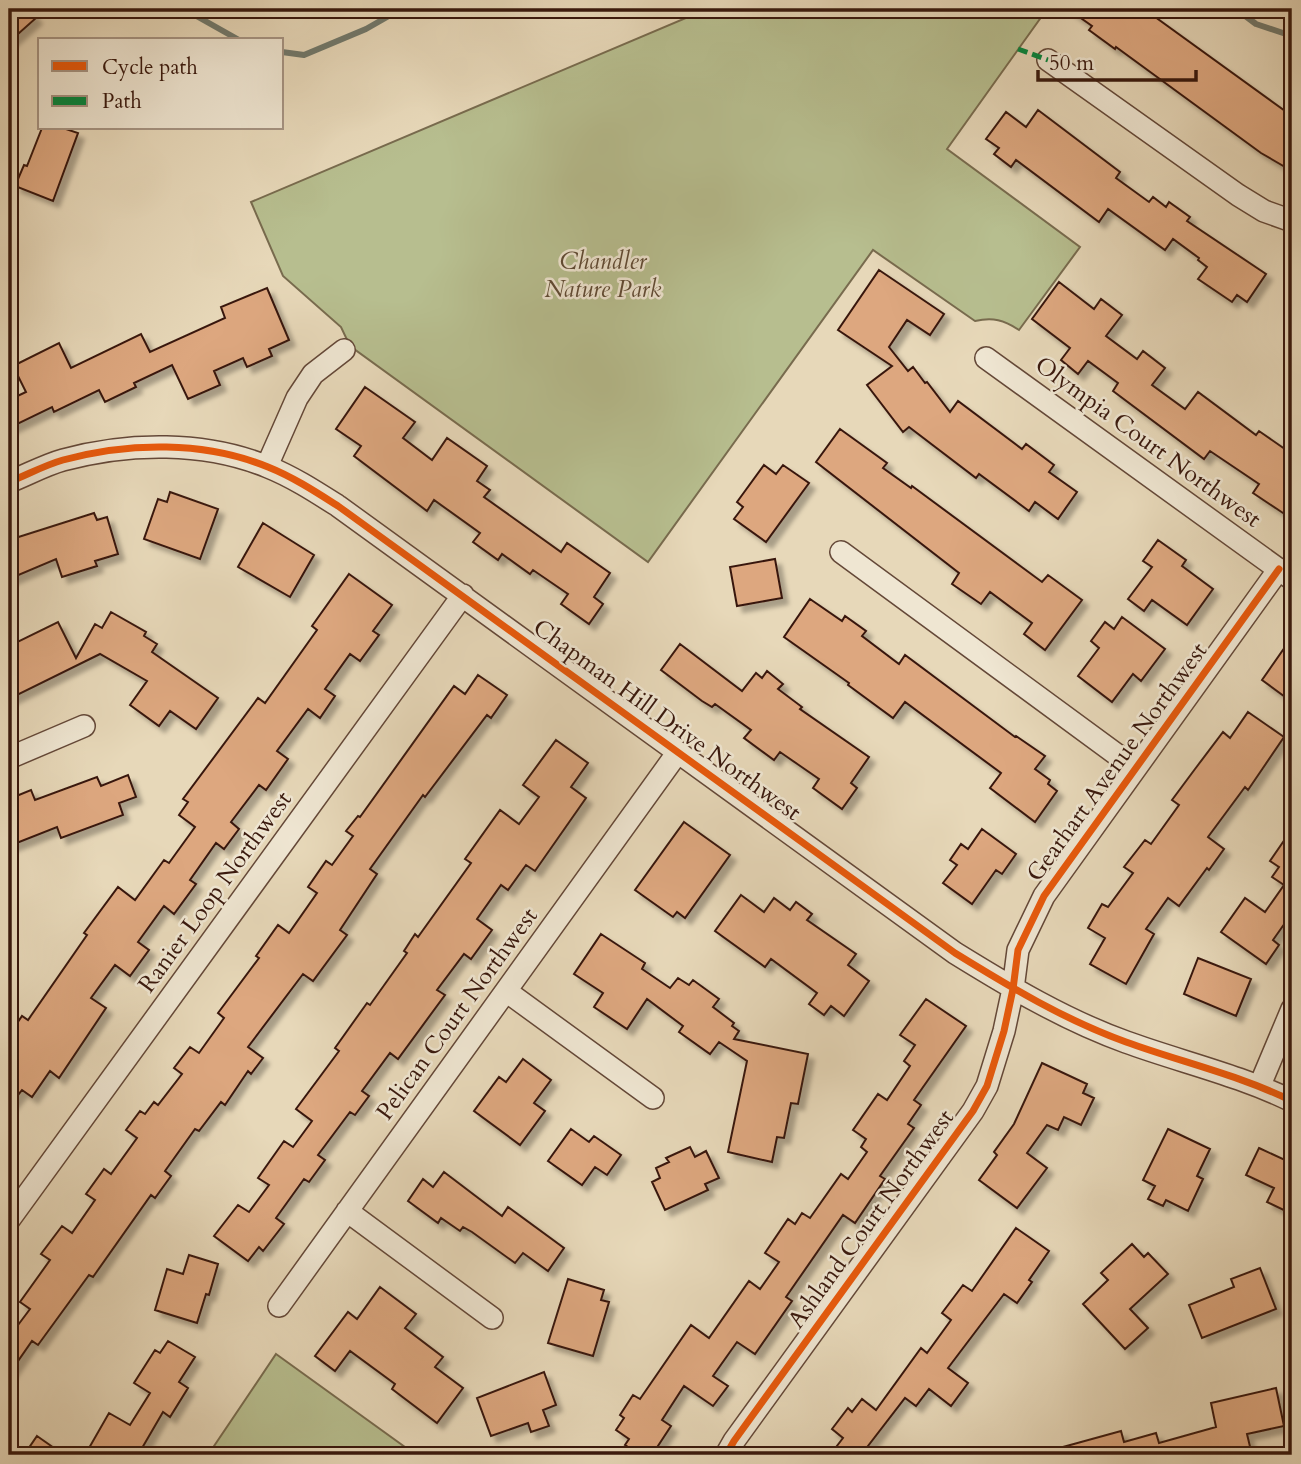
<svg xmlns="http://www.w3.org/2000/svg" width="1301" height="1464" viewBox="0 0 1301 1464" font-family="Cardo,serif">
<defs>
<filter id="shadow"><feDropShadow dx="6" dy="6" stdDeviation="2" flood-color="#0004"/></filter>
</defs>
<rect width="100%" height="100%" fill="#e7d8b9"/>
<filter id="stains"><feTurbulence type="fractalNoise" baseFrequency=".00286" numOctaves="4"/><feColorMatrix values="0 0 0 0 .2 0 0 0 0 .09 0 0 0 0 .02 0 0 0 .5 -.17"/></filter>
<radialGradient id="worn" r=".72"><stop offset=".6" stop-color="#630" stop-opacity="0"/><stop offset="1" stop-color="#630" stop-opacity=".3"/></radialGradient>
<path fill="#b7be8f" stroke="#786b4e" stroke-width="2" d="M707,9h340l-100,140 133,98 -61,83c-15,-10 -26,-13 -44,-9l-102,-71 -225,312 -298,-216 -9,-19 -58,-51 -32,-74z
M276,1354l140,101h-208z"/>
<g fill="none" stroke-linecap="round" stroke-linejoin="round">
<path stroke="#71796c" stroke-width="6" d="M184,9l55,31
M1236,9l20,15 36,12
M282,52l22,3 62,-26 35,-20"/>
</g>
<path fill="#dda77f" stroke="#39180d" stroke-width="2" filter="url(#shadow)" d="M9,9h19l8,9 -27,24z
M1068,9h76l148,107v55l-31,-18 -145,-106 -1,2 -26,-19 3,-4z
M1038,110l82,62 -4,6 33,24 4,-5 13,10 3,-5 21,15 -3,4 79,53 -19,28 -10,-7 -5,7 -34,-23 9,-12 -9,-7 1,-2 -26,-19 -8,11 -57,-41 -9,13 -83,-62 -5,7 -17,-13 5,-6 -13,-9 20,-27 20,15z
M42,128h21l15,5 -25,68 -38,-15 9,-21 3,1z
M879,270l65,44 -14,21 -23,-15 -18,27 19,24 5,-4 12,16 2,-1 23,30 8,-11 64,48 4,-5 28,21 -5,7 28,20 -19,27 -23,-17 -6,9 -50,-37 -3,4 -67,-51 -6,5 -36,-47 25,-19 -54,-36z
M1059,282l35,27 7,-10 21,16 -16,21 31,23 6,-8 22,17 -13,17 33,24 13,-17 58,43 3,-4 33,23v65l-39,-26 6,-9 -49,-33 -6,8 -91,-68 5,-8 -30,-22 -10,13 -17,-14 9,-12 -38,-29z
M267,288l22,52 -20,9 3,7 -25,11 -4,-9 -29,13 6,14 -32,14 -16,-34 -38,18 2,4 -31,15 -6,-12 -45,22 -2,-5 -43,21v-28l17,-8 -13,-26 46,-23 12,25 70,-34 9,18 75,-34 -4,-11z
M365,387l50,35 -12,16 29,22 15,-22 40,28 -10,15 13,9 -6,7 77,55 6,-9 43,30 -16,24 9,7 -14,20 -28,-20 7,-10 -35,-24 -3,4 -28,-20 -4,6 -25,-18 7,-9 -46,-33 -7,11 -73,-55 7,-10 -25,-17z
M840,429l47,34 -4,5 28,20 1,-2 130,96 6,-7 34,25 -37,50 -21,-16 8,-11 -42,-31 -9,12 -29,-20 7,-11 -143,-111z
M764,465l12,9 7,-9 26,18 -43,59 -32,-23 9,-12 -6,-5z
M170,492l48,17 -18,50 -56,-20 14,-40 9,3z
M94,513l3,7 10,-3 11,37 -23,7 2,5 -35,11 -6,-18 -47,20v-39z
M263,523l51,32 -24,42 -52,-30z
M1158,540l28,20 -4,6 31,23 -26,36 -35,-25 -8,11 -16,-12 24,-32 -9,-6z
M775,559l7,39 -45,8 -7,-39z
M349,574l43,31 -19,26 6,4 -19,26 -10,-7 -25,35 10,7 -15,22 -12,-9 -31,42 11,8 -22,31 -7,-5 -28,37 8,7 -15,20 -8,-6 -26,37 6,4 -22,30 -10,-8 -26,36 11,8 -19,26 -15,-11 -24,33 15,10 -47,70 -9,-7 -18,26 -10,-7 -13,16v-71l13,-19 6,4 59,-85 -3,-2 34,-46 17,13 29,-40 5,3 26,-36 -16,-12 9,-13 -5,-3 75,-101 7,5 52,-73 -5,-4z
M810,599l32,22 3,-5 21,15 -4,5 37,28 6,-9 110,82 1,-1 29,20 -10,13 15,11 -2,4 9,7 -22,31 -45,-34 11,-15 -96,-71 -12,16 -45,-33 1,-2 -65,-46z
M111,612l35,20 -2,4 13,8 -5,8 66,46 -22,31 -26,-18 -11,15 -29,-21 17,-24 -47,-27 -91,45v-53l49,-24 18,36 19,-34 7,4z
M1122,617l43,32 -24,32 -8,-7 -21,28 -34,-26 21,-28 -8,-7 14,-19 9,7z
M1292,637v65l-30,-22z
M680,644l62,47 14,-18 6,5 5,-7 16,13 -5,5 24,18 -2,2 69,48 -18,26 6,5 -15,21 -29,-21 6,-9 -39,-27 -6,8 -30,-22 7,-8 -36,-26 -3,3 -10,-6 -41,-31z
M478,675l29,20 -16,23 -4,-3 -62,82 -2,-2 -53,74 7,5 -37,56 7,5 -34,46 -10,-7 -55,73 15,11 -12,16 -3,-3 -23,34 -4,-3 -22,29 -4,-2 -30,42 6,5 -16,22 -4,-3 -58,82 -4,-2 -51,70 -6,-4 -23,33v-37l21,-28 -10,-7 30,-42 -9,-6 21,-28 10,7 23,-33 -9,-6 18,-25 7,5 26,-36 -11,-8 14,-19 5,3 9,-12 4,3 24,-31 -8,-6 16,-21 9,6 25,-35 -6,-5 41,-55 -3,-2 22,-31 11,8 28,-40 -9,-6 18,-26 6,4 21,-29 -7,-5 12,-15 2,1 94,-131 11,8z
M1248,712l36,25 -36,53 -3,-3 -37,50 16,12 -15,21 -2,-2 -28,38 -11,-8 -22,31 8,5 -28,50 -36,-20 15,-26 -17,-10 14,-24 6,3 25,-34 -9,-6 21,-27 6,4 28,-39 -7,-5 23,-31 28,-37 7,6z
M556,740l32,23 -17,24 15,11 -51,73 -9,-6 -18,25 -7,-5 -24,34 15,11 -21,29 -7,-5 -27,36 8,5 -47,64 -8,-6 -28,38 7,5 -14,19 -5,-3 -32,43 7,5 -16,22 -5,-3 -28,39 8,6 -21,27 -4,-4 -11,14 -34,-25 24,-31 11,7 20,-27 -11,-7 26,-37 9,6 19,-26 -16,-12 43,-58 -4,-3 32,-45 3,2 37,-52 -3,-2 11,-17 3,3 53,-74 -6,-4 35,-49 19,14 20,-27 -16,-12z
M128,775l8,22 -17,6 4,12 -62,23 -4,-11 -48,19v-47l22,-9 4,10 62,-23 4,9z
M684,822l46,33 -45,63 -8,-6 -4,5 -38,-27z
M982,829l34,25 -14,20 -6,-4 -24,34 -29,-21 14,-18 -7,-5 11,-16 7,5z
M1292,829v84l-19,27 6,5 -13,19 -45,-32 24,-34 20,14 19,-27 -12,-8 7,-10 -9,-6z
M741,895l23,17 10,-14 16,12 6,-8 16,12 -5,6 49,34 -8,11 21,16 -25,35 -13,-10 -7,9 -15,-11 8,-11 -46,-34 -6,8 -50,-36z
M601,934l44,29 -3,6 28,19 8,-10 11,7 4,-5 26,19 -6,8 21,16 -2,3 7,5 -5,8 74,15 -10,50 -7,-1 -7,35 -7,-1 -5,25 -44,-10 19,-91 -28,-19 -9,12 -31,-22 4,-6 -36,-27 -20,30 -33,-22 9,-14 -29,-19z
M1198,958l53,21 -15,37 -52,-22z
M926,999l40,27 -52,74 7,5 -13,19 6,4 -34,48 5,3 -30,44 -12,-8 -57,82 6,4 -37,53 -18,-12 -24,34 15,10 -15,20 -29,-20 -22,34 9,6 -19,29h-11l-16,-10 4,-6 -13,-9 8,-12 -4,-3 13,-20 7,4 51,-74 18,13 40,-57 11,8 19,-27 -14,-9 23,-34 7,5 7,-11 8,5 31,-44 7,5 19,-27 -6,-5 5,-8 -13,-9 25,-36 9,6 23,-34 -6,-5 11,-16 -15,-10z
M523,1059l28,21 -17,23 11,8 -25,34 -46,-34 25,-34 7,5z
M1042,1063l45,21 -4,9 11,5 -13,27 -17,-8 -6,13 -11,-5 -20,28 20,15 -30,40 -38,-28 18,-25 -3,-3 20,-28z
M571,1129l18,13 5,-6 27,19 -14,20 -12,-8 -13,18 -34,-24z
M1168,1129l42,20 -13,27 6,3 -15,32 -22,-11 -3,6 -15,-7 7,-13 -12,-6z
M690,1147l5,10 11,-6 13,27 -14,6 3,6 -43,20 -13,-28 8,-4 -4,-10 13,-6 -3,-4z
M1259,1148l28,13 5,-11v64l-25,-12 7,-14 -28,-13z
M444,1172l58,44 6,-9 56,41 -16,23 -25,-18 -8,10 -43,-31 -9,-5 -3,4 -19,-13 -3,5 -30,-22 15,-22 10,8z
M1016,1228l33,23 -20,29 3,2 -15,21 -13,-9 -56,74 20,15 -17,23 -22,-17 -13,17 -11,-8 -44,57h-31l13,-17 -11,-9 16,-21 4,4 10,-13 14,11 45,-62 6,5 24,-33 -9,-7 21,-28 9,6z
M1132,1244l12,13 4,-4 20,21 -38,35 18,19 -23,21 -42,-45 25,-24 -7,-7z
M189,1255l29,9 -9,31 -3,-1 -9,29 -42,-13 12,-41 16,5z
M1260,1268l16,41 -74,29 -13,-33 45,-18 -3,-8z
M568,1279l36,11 -3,10 8,2 -16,54 -45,-13z
M380,1287l36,27 -11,14 38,29 -8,10 28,21 -26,35 -45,-34 3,-5 -45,-33 -15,20 -20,-15 33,-44 9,7z
M168,1341l27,16 -16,25 9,6 -18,29 -7,-5 -25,43h-53l24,-42 21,12 20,-32 -16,-10 21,-33 5,3z
M544,1372l12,33 -13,5 6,16 -18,6 -3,-9 -37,13 -14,-38z
M1276,1388l8,38 -37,8 5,21h-199l-1,-5 69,-19 3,11 32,-9 3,10 57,-16 -5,-24z
M37,1436l27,19h-40z"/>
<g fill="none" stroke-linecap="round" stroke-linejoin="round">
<defs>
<path id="street" d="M1048,60l190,135 26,16 28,10
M986,358l306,221
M267,466l30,-68 16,-24 31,-24
M9,482c18,-7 36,-17 54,-22 66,-18 142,-19 205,7 25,10 48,25 70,39l617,447c55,34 110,67 171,89 55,20 113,33 166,59
M841,552l294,216
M9,758l75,-32
M506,991l147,107
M1260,1085l32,-76
M347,1211l145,107
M9,1220l454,-625
M279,1306l399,-554
M726,1455l8,-14 239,-330 14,-25 17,-55 9,-42 5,-39 26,-54 235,-327"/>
</defs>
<use href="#street" stroke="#644838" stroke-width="24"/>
<use href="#street" stroke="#efe6d2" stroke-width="21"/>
<path stroke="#00873e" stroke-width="5" stroke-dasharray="10 5" stroke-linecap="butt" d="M1018,49l30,11"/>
<defs>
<path id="cycleway" d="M9,482c18,-7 36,-17 54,-22 66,-18 142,-19 205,7 25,10 48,25 70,39l617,447c55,34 110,67 171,89 55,20 113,33 166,59
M726,1455l8,-14 239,-330 14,-25 17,-55 9,-42 5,-39 26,-54 235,-327"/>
</defs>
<use href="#cycleway" stroke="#efe6d2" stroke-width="11"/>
<use href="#cycleway" stroke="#e8590c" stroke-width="7"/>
</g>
<g text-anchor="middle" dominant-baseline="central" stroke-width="5" stroke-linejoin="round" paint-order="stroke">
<g font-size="24" font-style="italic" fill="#5f4a34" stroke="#efe6d2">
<text x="603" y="261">Chandler<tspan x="603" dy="28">Nature Park</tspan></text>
</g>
<g font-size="24" fill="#39180d" stroke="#efe6d2">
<text transform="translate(1148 442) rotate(36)">Olympia Court Northwest</text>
<text transform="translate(667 720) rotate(36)">Chapman Hill Drive Northwest</text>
<text transform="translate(1117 762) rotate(-54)">Gearhart Avenue Northwest</text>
<text transform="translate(215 892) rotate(-54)">Ranier Loop Northwest</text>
<text transform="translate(457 1014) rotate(-54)">Pelican Court Northwest</text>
<text transform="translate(871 1219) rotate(-54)">Ashland Court Northwest</text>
</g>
</g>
<rect width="1301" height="1464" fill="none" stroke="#e7d8b9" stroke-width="35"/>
<rect x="10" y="10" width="1280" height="1443" fill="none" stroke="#39180d" stroke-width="3.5"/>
<rect x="18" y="18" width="1266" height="1429" fill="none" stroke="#39180d" stroke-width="2"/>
<rect x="38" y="38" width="245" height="91" fill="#efe6d2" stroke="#a69483" stroke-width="2"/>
<rect x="52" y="61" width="35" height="10" fill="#e8590c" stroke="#a69483" stroke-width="2"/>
<text x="102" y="74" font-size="21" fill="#39180d">Cycle path</text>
<rect x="52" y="96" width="35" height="10" fill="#00873e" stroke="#a69483" stroke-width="2"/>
<text x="102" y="108" font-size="21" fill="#39180d">Path</text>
<path d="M1038 70v10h158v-10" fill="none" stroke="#39180d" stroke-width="3.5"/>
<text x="1049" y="70" font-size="21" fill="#39180d" stroke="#efe6d2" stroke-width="5" paint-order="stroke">50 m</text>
<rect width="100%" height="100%" filter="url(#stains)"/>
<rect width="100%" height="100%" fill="url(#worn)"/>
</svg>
